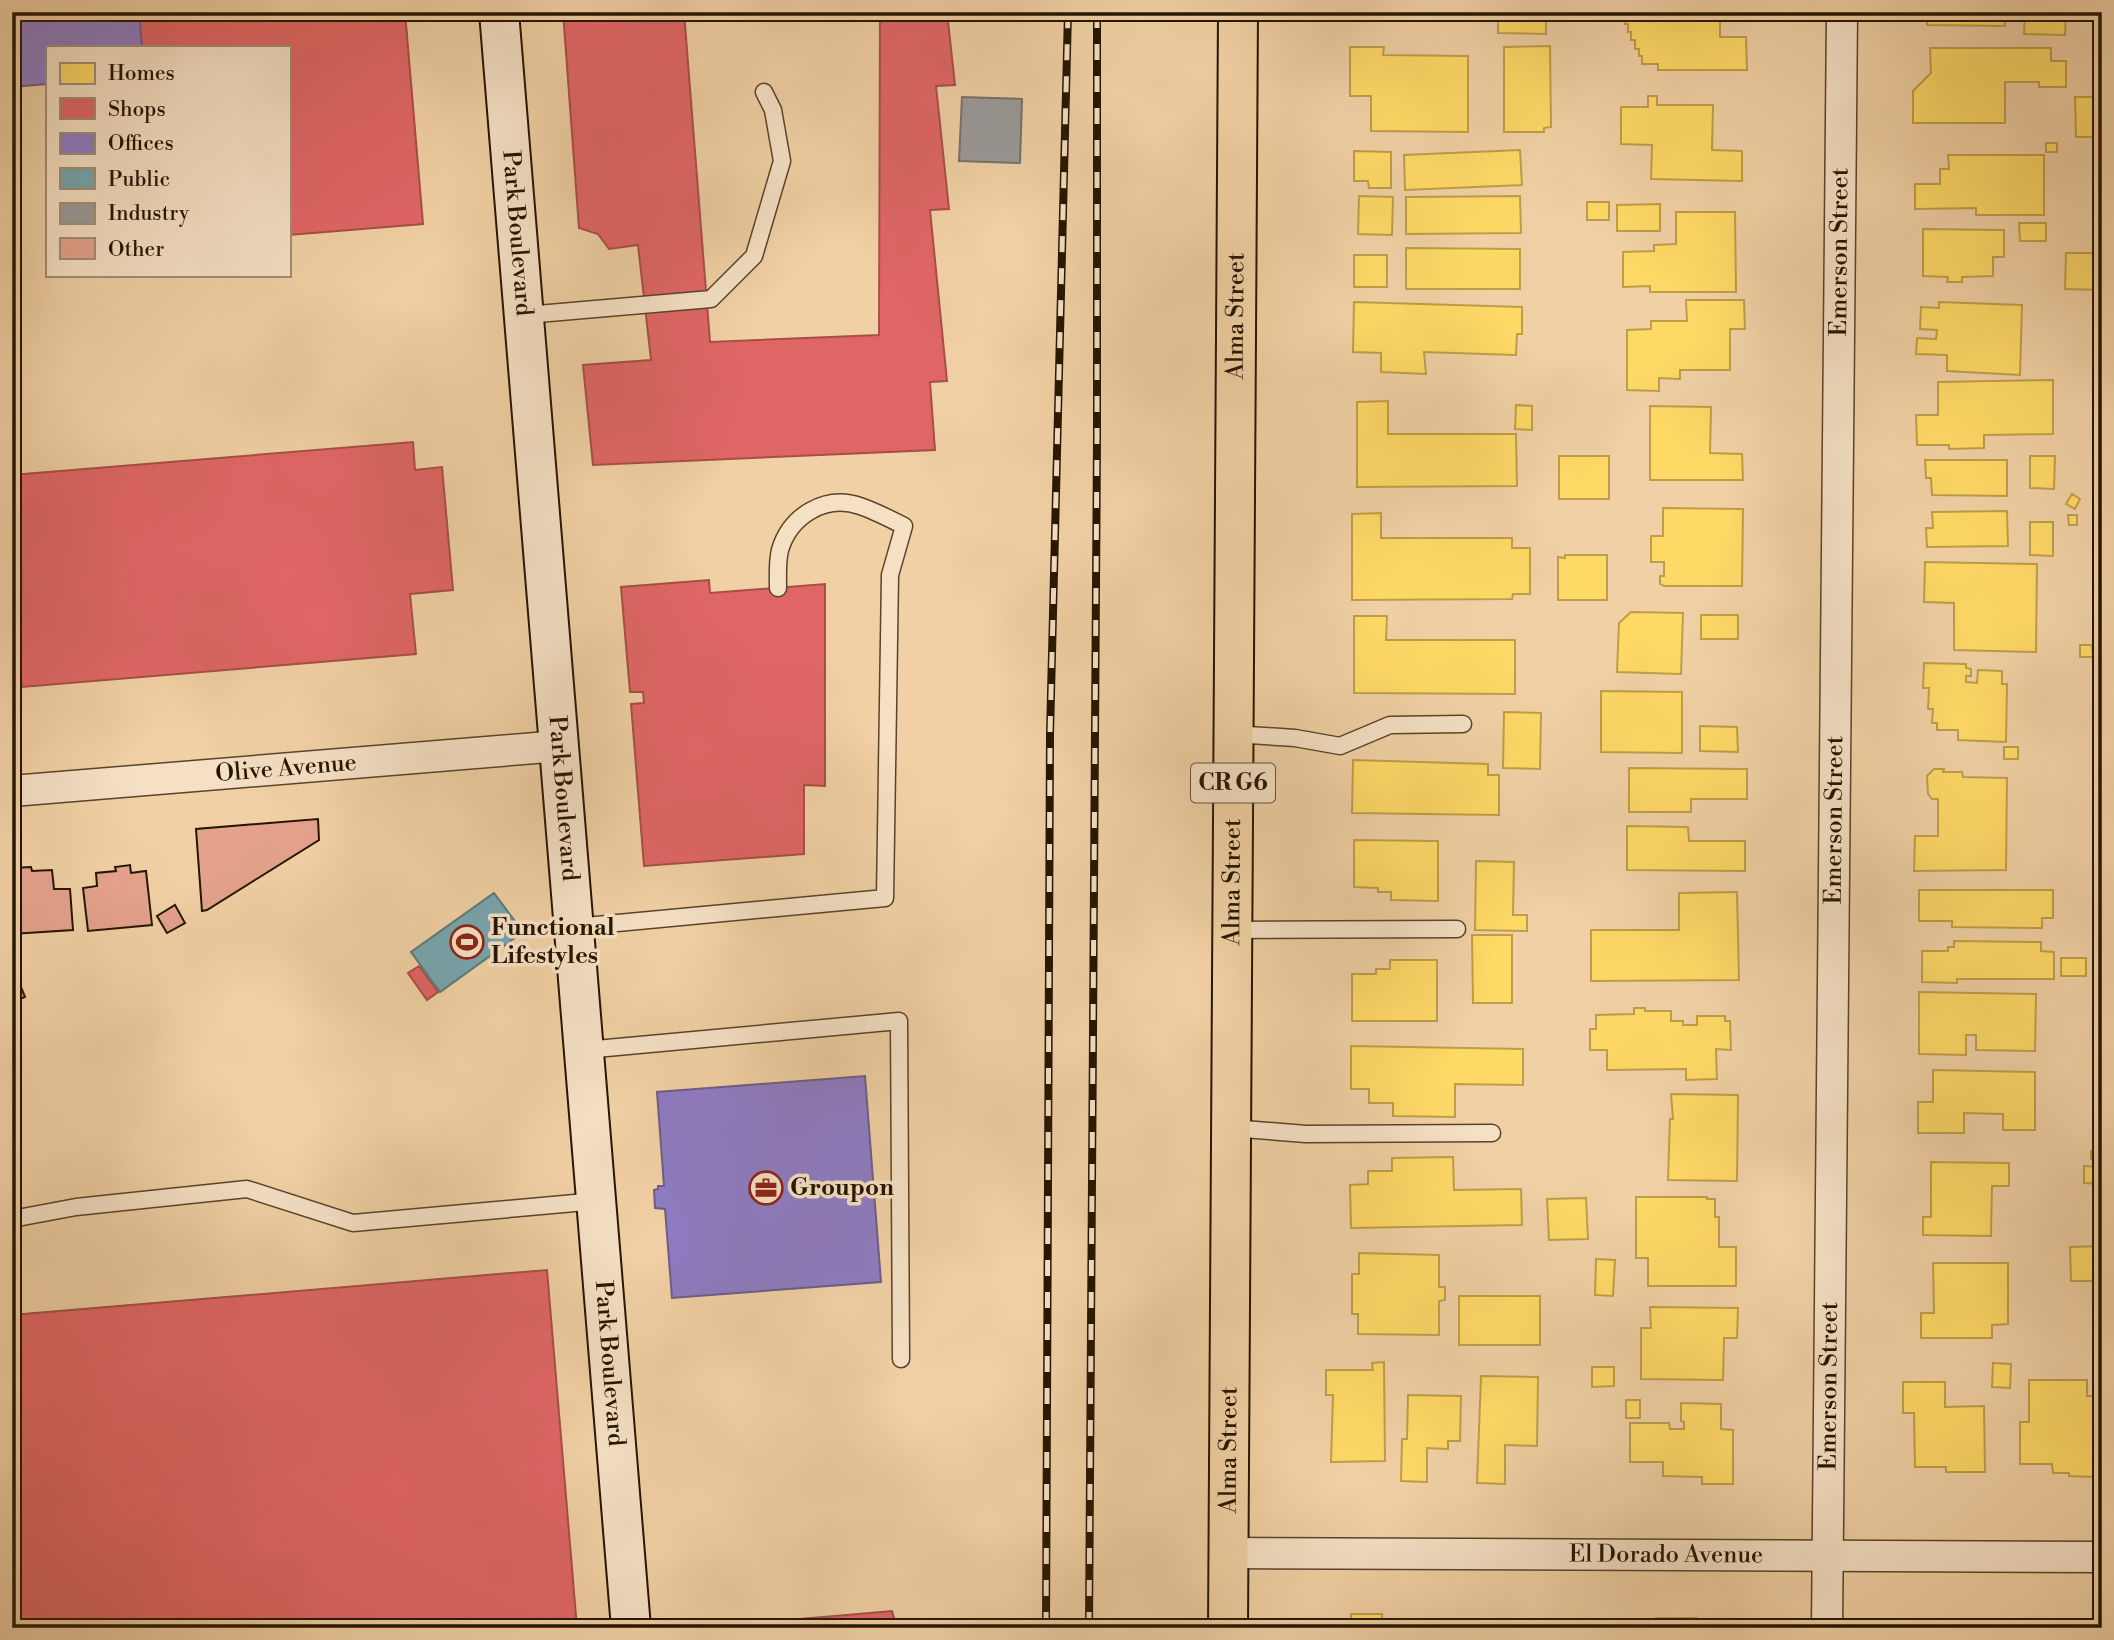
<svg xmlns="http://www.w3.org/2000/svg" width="2114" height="1640" viewBox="0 0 2114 1640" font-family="'Libre Bodoni',serif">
<rect width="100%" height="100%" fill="#f0d0a4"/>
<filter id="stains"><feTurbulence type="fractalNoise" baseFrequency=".00286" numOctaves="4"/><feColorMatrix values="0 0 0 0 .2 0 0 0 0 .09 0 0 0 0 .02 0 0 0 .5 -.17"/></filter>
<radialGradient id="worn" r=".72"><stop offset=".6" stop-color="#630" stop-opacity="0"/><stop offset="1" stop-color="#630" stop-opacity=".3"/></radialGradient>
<path fill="#ffd966" stroke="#be9e48" stroke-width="2" d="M1361,12h113v7l-113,-1z
M1498,12h48v22l-48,-1z
M1621,12h99v25h26l1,33h-89v-6h-16v-8h-3v-7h-4v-9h-4v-8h-3v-8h-3v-8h-4z
M1927,12h78v14l-78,-1z
M2025,12h41l-1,23 -41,-1z
M1550,46l1,81 -7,1v4h-40v-85z
M1350,47h34l-1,8 85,1v76l-97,-1v-35h-21z
M1930,48h121v13h15v26h-27v-5h-34v41h-92v-32l18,-18z
M1648,96h9v9h56l-1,45 30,1v30l-91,-2 1,-34 -31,-1v-37h27z
M2075,97h27v40h-26z
M2046,143h11v9h-11z
M1520,150l2,35 -117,5 -1,-35z
M1354,151l37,1v36h-22l-1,-7h-14z
M1948,155h96v60h-68v-7l-61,1v-25h25v-15h9z
M1359,196l34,1 -1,38 -34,-1z
M1520,196l1,37 -115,1v-37z
M1587,202h22v18h-22z
M1660,204v27h-43v-26z
M1676,212h59l1,80h-86v-6l-27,1v-35l31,-1v-6l22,-1z
M2019,223h27v18h-26z
M1923,229l81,1v27h-11v19l-31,1v5h-15l1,-5 -25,-1z
M1406,248l114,1v40h-114z
M2066,253h36v37l-37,-1z
M1354,255h33v32h-33z
M1686,300h58l1,29h-15v41h-50v9l-21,-1v13l-32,-1v-60l24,-1v-8h36z
M1354,302l168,5v27h-5l-1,21 -92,-3 2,22 -45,-2v-19l-28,-1z
M1939,302l83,3 -2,70 -73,-4v-16l-31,-1 1,-16 19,1 1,-9 -17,-1 1,-22 18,1z
M2053,380v54l-69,1v13l-35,1v-4h-32l-1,-30h22v-33z
M1388,401v33h128l1,52 -160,1v-85z
M1516,405l16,1v24l-17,-1z
M1650,406l61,1 -1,46 32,1 1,26h-93z
M1559,456h50v43h-50z
M2030,456h25l-1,33 -24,-1z
M1925,460h82v36l-75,-1 -1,-17h-5z
M2072,494l8,5 -5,10 -9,-5z
M1663,508l80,1 -1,77h-78l-4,-2v-8h4v-14h-13v-26h12z
M2007,511l1,35 -81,1 -1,-19h7l-1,-16z
M1381,513v25h131v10h18v46h-17l-1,5 -160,1v-86z
M2068,515h9v10h-8z
M2030,522h23v34l-23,-1z
M1565,555h42v45h-49v-43l7,1z
M1925,562l112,2 -1,88 -82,-2v-47l-30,-1z
M1631,612l52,1 -2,61 -64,-2 2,-49z
M1701,615h37v24h-37z
M1354,616h33l-1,24h129v54l-161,-1z
M2080,645h12l1,12h-13z
M1924,663l42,1v4l5,1v7h-5v6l11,1 1,-13 24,1v13h5l-1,58 -48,-2v-10h-21v-7h-5l1,-14h-5l1,-21h-6z
M1601,691l81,1v61l-81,-1z
M1504,712l37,1 -1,56 -37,-1z
M1700,726l37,1 1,25 -38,-1z
M2004,747h14v12h-14z
M1353,760l135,4v11h11v40l-147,-2z
M1629,768l118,1v30h-56v13h-62z
M1934,769h10l-1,3h19l1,5 44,1 -1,92 -92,1 1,-35h23v-37h-6l-4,-5 -1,-18z
M1627,826l61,1 1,14h56v30l-118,-1z
M1354,840l84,1v60l-47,-1v-8h-13v-4l-24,-1z
M1476,861l38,1 -1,53h14v16l-52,-1z
M2096,862l6,1v13l-7,-1z
M1919,890h134v28h-11v10l-90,-1v-6h-33z
M1737,892l2,88 -148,1v-51h88v-37z
M1472,935h40v68h-39z
M1954,941l87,1v9l13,1v27h-97v4l-35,-1v-31h26v-4h6z
M2061,958h25v18h-25z
M1390,960h47v61h-85v-47h24v-5h14z
M1919,992l117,2 -1,57 -59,-1v-15h-10v20l-47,-1z
M1634,1008h11v3h26v10h12v4h14v-9h28v5h5l1,29 -15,-1 1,30 -31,1v-11l-79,1v-20h-17v-21h6v-14l38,-1z
M1351,1046l172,3v36l-68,-1v33l-62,-1v-13h-24v-14h-18z
M1933,1070l102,2v58h-32v-16l-39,-1v20h-46v-31h15z
M1671,1094l67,1 -1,86 -69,-1 2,-61h3z
M2091,1151h11v11l-2,-3h-9z
M1453,1157l1,33 67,-1 1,36 -171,3 -1,-43 18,-1v-13h24v-13z
M1931,1162l78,1v23h-17l-1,50 -68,-1v-18h8z
M2084,1166l18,1 -1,17 -17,-1z
M1636,1197h71v2h8v18h4v30h17v39h-88v-28h-12z
M1586,1198l2,41 -39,1 -2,-41z
M2102,1246v35h-31l-1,-34z
M1359,1253l80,2v32h6v13l-6,1v34l-81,-1v-20h-6v-40h7z
M1596,1259l19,1 -2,36 -18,-1z
M1933,1263h75v61l-16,1v13h-71v-25h13z
M1459,1296h81v49h-81z
M1650,1307l88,1 -1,30h-13l-1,42 -82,-1v-51h10z
M1384,1362l1,99 -54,1 2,-67h-7v-25h47l-1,-7z
M1993,1363l18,1 -1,24 -18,-1z
M1592,1367h22v19l-22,1z
M1481,1376l57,1 -1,69 -32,-1v39l-28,-1z
M2029,1380h58v16h10l-1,81 -27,-1v-3h-16l-1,-9h-32v-42h9z
M1903,1382h42v25l39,-1 1,66h-39v-5h-31l-1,-54h-11z
M1408,1395l53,1 -1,45h-12v8l-21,-1v34l-26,-1 1,-42h5z
M1626,1400h14v18h-14z
M1681,1403l40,1v25l12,1v54h-31v-7l-39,-1v-14h-33v-39h39l1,6h14v-7l-3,-1z
M1351,1614h31v7h84v7h-115z
M1656,1618h41v10h-41z
M1575,1621h31v6l19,1h-72l22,-2z
M2042,1621h38v7h-38z
M1968,1623l22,1v4h-22z"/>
<path fill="#e06666" stroke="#a84e48" stroke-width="2" d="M139,12h266l18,212 -134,11v-188h-147z
M563,12h121l26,330 169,-7 1,-323h67l8,73 -19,1 13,123 -19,1 17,171 -17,1 5,68 -342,15 -10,-100 68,-5 -13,-115 -29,4 -11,-15 -19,-6z
M413,442l2,28 27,-3 11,123 -43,4 6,60 -394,33 -3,-29h-7v-183z
M709,580l1,13 115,-9v202l-21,-1v69l-160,12 -13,-162 13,-1 -1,-11h-13l-9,-105z
M419,966l19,26 -11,8 -19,-27z
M547,1270l30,358h-565v-313z
M892,1611l5,17h-145v-5z"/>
<path fill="#8e7cc3" stroke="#6f5d89" stroke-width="2" d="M12,12h127l3,35h-95v37l-35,3z
M865,1076l16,206 -209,16 -7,-89 -10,-1 -1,-18 4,-1v-3h6l-7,-94z"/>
<path fill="#76a5af" stroke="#5e7a7b" stroke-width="2" d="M494,893l29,39 -83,60 -29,-40z"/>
<path fill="#999" stroke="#76716b" stroke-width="2" d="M962,97l60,2 -2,64 -61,-2z"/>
<path fill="#e4a28d" stroke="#261501" stroke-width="2" d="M318,819l1,21 -112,70 -5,1 -6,-82z
M130,865l1,8 15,-2 6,54 -64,6 -5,-43 14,-2 -1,-13 20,-2 -1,-4z
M31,867l1,4 20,-1 2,19h16l3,41 -61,4v-66z
M175,905l10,18 -18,10 -10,-17z
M19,982l6,15 -13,5v-18z"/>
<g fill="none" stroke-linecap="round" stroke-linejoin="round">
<defs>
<path id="lane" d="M526,315l185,-16 43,-43 28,-95 -9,-51 -9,-18
M1233,734l62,4 45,8 50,-21 73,-1
M575,927l310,-29 5,-323 14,-49c-14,-7 -29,-15 -44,-20 -35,-12 -70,10 -80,44 -3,12 -2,26 -2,38
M1232,930l225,-1
M585,1050l314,-29 2,338
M1231,1128l75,6 186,-1
M12,1219l64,-12 171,-18 106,34 244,-22"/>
<g id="street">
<path id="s1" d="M12,791l548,-45"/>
<path id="s2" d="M1228,1553l874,4"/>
<path id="s3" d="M1827,1628l15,-1616"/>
</g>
<g id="secondary">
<path id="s4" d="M499,12l132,1616"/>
</g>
<g id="primary">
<path id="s5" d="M1228,1628l10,-1616"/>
</g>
</defs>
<use href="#lane" stroke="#58442a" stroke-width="19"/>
<use href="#street" stroke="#58442a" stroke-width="33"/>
<use href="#secondary" stroke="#261501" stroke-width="42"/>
<use href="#primary" stroke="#261501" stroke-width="42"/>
<use href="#lane" stroke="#f5e0c4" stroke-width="16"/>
<use href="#street" stroke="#f5e0c4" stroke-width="30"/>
<use href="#secondary" stroke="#f5e0c4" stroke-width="38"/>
<use href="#primary" stroke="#f0d0a4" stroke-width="38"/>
<defs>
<path id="rail" d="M1046,1628l4,-894 18,-722
M1089,1628l8,-1190v-426"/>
</defs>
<use href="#rail" stroke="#261501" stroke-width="8"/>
<use href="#rail" stroke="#f5e0c4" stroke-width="5" stroke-dasharray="16" stroke-linecap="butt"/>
</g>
<defs>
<symbol id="stadium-ring" viewBox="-11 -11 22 22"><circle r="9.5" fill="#f5e0c4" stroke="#8f2418" stroke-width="1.5"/><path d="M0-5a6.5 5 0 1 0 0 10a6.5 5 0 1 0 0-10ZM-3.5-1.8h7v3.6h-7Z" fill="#8f2418"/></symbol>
<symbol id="office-ring" viewBox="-11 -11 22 22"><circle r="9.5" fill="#f5e0c4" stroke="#8f2418" stroke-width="1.5"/><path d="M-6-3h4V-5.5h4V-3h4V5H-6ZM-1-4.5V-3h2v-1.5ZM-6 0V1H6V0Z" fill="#8f2418"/></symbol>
</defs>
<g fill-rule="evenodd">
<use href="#stadium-ring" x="448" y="923" width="38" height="38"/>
<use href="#office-ring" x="747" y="1169" width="38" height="38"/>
</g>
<g text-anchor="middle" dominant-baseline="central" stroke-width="7" stroke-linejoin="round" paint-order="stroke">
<rect fill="#f5e0c4" stroke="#64523c" stroke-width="2" x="1191" y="763.5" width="84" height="39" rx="5"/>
<g font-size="23" font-weight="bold" fill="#261501">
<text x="1233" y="783">CR G6</text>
</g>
<g font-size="24" fill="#261501" stroke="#f5e0c4">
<text stroke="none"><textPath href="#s4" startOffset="222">Park Boulevard</textPath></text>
<text stroke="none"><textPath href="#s3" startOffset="1376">Emerson Street</textPath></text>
<text stroke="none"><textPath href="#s5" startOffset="1312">Alma Street</textPath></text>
<text stroke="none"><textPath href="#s1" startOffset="275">Olive Avenue</textPath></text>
<text stroke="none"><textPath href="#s4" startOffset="789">Park Boulevard</textPath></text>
<text stroke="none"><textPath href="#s3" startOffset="808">Emerson Street</textPath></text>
<text stroke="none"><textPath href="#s5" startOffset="746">Alma Street</textPath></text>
<text stroke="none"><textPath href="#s4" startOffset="1356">Park Boulevard</textPath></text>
<text stroke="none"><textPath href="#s3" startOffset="242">Emerson Street</textPath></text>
<text stroke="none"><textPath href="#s5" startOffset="178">Alma Street</textPath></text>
<text stroke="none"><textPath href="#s2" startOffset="438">El Dorado Avenue</textPath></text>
</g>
<g font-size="24" font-weight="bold" fill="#261501" stroke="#f5e0c4" text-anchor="start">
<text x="491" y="928">Functional<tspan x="491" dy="28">Lifestyles</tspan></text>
<text x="790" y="1188">Groupon</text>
</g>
</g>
<rect width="2114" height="1640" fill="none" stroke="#f0d0a4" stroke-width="42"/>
<rect x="14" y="14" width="2086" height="1612" fill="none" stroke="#261501" stroke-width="3.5"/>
<rect x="21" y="21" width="2072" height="1598" fill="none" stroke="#261501" stroke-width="2"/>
<rect x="46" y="46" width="245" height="231" fill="#f5e0c4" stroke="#a28f76" stroke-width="2"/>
<rect x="60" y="63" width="35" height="21" fill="#ffd966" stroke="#a28f76" stroke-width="2"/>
<text x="108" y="80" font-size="21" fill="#261501">Homes</text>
<rect x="60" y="98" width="35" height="21" fill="#e06666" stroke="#a28f76" stroke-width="2"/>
<text x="108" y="116" font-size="21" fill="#261501">Shops</text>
<rect x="60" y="133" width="35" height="21" fill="#8e7cc3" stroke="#a28f76" stroke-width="2"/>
<text x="108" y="150" font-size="21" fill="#261501">Offices</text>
<rect x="60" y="168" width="35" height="21" fill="#76a5af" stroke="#a28f76" stroke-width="2"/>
<text x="108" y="186" font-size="21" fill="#261501">Public</text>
<rect x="60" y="203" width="35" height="21" fill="#999999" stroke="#a28f76" stroke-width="2"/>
<text x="108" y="220" font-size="21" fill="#261501">Industry</text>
<rect x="60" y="238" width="35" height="21" fill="#e4a28d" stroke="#a28f76" stroke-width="2"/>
<text x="108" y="256" font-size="21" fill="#261501">Other</text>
<rect width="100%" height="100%" filter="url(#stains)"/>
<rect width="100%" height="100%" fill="url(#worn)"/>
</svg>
